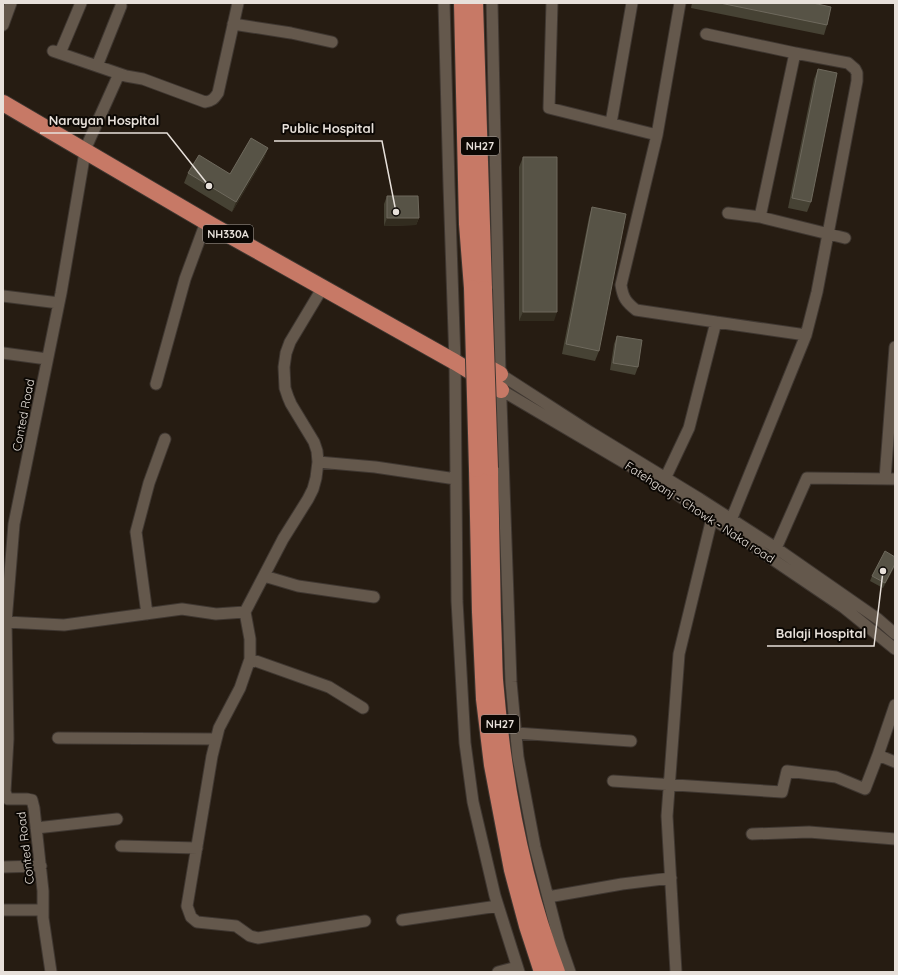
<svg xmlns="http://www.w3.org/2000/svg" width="898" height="975" viewBox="0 0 898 975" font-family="Quicksand,sans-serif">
<rect width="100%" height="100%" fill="#261c12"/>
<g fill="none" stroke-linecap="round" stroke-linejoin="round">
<defs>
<path id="minor" d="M444,3l5,182 6,177 2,239 8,142 8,59 22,94 24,76
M492,3l8,371 11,308 7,75 17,90 24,93 11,32
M552,3l-3,105 108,27
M680,3l-23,132 -36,150c2,13 5,17 15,25l80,12
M233,24l58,9 41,9
M3,25l8,-22
M706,34l89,19 53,10 7,6 2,4v8l-40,211 -11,43
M53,51l73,25 17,3 62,23c7,-1 9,-3 13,-9l20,-90
M60,53l21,-50
M97,66l24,-60
M611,123l21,-120
M88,143l31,-69
M728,213l32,4 85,21
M760,217l35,-164
M3,296l56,7
M3,353l44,6
M500,374l90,58 110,67 76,49 102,71 17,15
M156,384l29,-105 21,-57
M501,390l168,99 174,118 52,42
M318,462l57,5 81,12
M885,479l10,-132
M663,483l26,-55 27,-106 90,13 -77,190
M773,555l34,-77 88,1
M264,576l34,10 76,11
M245,612l5,27v20l-10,29 -21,40 -7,28 -25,150 4,11 6,5 39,4 14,10 8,2 107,-17
M147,614l-11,-82 13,-49 16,-44
M6,622l58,3 118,-16 34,5 29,-2 38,-73 25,-40 5,-10 3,-11 2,-16 -1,-11 -3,-9 -23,-38 -3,-7 -3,-9 -1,-21 2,-14 4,-11 33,-55
M250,659l79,28 34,21
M516,733l115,8
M58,738l158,1
M878,755l17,-50
M613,781l169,11 5,-21 49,6 29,12 13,-34 17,7
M36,828l81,-9
M752,834l57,-2 86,7
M121,846l76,2
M3,867l38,-1
M548,897l74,-13 49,-6
M3,910h40
M402,920l96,-14
M51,972l-8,-54v-27l-9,-83 -2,-8 -5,-1h-19l-3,-7 3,-53 -2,-117 8,-98 47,-231 24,-141
M498,972l19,-5
M676,972l-9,-156 12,-162 33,-136"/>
<path id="highway" d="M462,3l5,221 5,64
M475,3l9,286
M3,103l210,123 242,136 46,28
M476,361l24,13
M490,468c1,51 2,101 3,152 1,20 1,40 2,60 8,98 27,200 62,292
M477,469l3,143 4,87 8,66 20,105 15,56 15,46"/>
</defs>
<use href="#minor" stroke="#3f3731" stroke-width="13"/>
<use href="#highway" stroke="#3f3731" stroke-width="18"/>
<use href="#minor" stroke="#64584c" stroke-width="11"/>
<use href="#highway" stroke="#c77966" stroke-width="16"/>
<defs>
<path id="highway-bridge" d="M472,288l5,181
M484,289l6,179"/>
</defs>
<use href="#highway-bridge" stroke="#3f3731" stroke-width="18" stroke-linecap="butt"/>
<use href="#highway-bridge" stroke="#c77966" stroke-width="16"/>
</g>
<path fill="#464234" d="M692,3h121l14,22 -3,10 -133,-27z
M818,69l-7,133 -4,10 -19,-4 26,-129z
M268,148l-4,10 -32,54 -48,-29 4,-10 42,1z
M523,157l31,164h-35v-154z
M387,196l32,22 -3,7 -32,1v-22z
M592,207l7,144 -4,10 -33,-7 27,-137z
M617,336l21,31 -3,8 -25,-5 4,-26z
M895,557v9l-12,22 -13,-7 2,-5z"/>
<path fill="#322c1f" d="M268,148l-4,10 -32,54 4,-10z
M387,218h32l-3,7 -32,1z
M523,312h34l-3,9h-35z
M895,564v2l-12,22 2,-5z"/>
<path fill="#575346" stroke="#6e695d" d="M720,3h93l18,4 -4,18z
M818,69l19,4 -26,129 -19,-4z
M251,138l17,10 -32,54 -48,-29 11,-18 31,19z
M523,157h34v155h-34z
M387,196h31l1,22h-32z
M592,207l34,7 -27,137 -33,-7z
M617,336l25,4 -4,27 -25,-4z
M885,551l10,6v7l-10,19 -13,-7z"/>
<g text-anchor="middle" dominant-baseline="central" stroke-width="4" stroke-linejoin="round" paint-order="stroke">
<g fill="#0c0804" stroke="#a59f9a" stroke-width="1">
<rect x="461" y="137" width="38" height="18" rx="3"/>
<rect x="203" y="225" width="50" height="18" rx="3"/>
<rect x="481" y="715" width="38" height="18" rx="3"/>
</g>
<g font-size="11" font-weight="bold" fill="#e7e0da">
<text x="480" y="146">NH27</text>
<text x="228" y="234">NH330A</text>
<text x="500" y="724">NH27</text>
</g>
<g font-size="12" fill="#e7e0da" stroke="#0c0804">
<text transform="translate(23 415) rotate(-79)">Conted Road</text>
<text transform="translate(700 512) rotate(33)">Fatehganj - Chowk - Naka road</text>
<text transform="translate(25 848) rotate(-97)">Conted Road</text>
</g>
</g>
<path fill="none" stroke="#e7e0da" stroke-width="1.5" d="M209 186L167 133H40M396 212L382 141H274M883 571L874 646H767"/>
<g fill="#e7e0da" stroke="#0c0804" stroke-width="1.5">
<circle cx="209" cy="186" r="4"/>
<circle cx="396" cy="212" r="4"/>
<circle cx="883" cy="571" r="4"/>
</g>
<g font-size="13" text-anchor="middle" font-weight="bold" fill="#e7e0da" stroke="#0c0804" stroke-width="4" stroke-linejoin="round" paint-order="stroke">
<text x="104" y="125">Narayan Hospital</text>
<text x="328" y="133">Public Hospital</text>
<text x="821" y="638">Balaji Hospital</text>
</g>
<rect width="898" height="975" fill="none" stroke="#e7e0da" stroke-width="8"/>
</svg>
